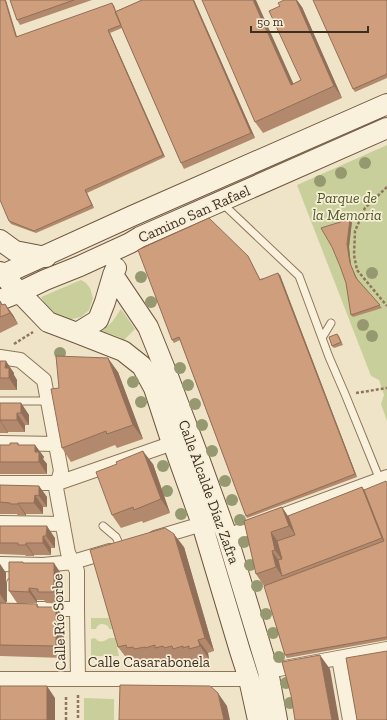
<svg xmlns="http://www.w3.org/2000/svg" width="387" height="720" viewBox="0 0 387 720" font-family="'Zilla Slab',serif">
<rect width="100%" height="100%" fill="#f0e4c8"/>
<path fill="#c9cf9b" d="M387,145v276l-6,-17 3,-9 -5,-15 -8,-4 -74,-191z
M304,151l2,1v2l-52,23 -2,-1 1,-2z
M81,280l5,3 4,5 3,10 -4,12 -8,7 -13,3 -10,-2 -9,-7 -8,-14z
M121,309l14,20 -11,11 -5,-3 -17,-6 10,-9z
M91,618h18l3,11h-3l-1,-3c-5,-3 -10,-3 -12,3h-5z
M95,638l3,3c5,1 7,0 11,-3h6l4,18h-28v-17z
M84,698l30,1v21h-30z"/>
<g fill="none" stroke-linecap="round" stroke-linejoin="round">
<defs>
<path id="service" d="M222,203l77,73 30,81 16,37 35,86
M322,338l9,-15
M0,401h48
M103,526l13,11 5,11"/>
<path id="pedestrian" d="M12,583v26"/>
<path id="minor" d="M0,357l20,3 24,20 17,91 -5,17 12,65 9,18v38l1,70
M0,443l56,1
M0,483h58l115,-40
M0,523l63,1
M227,536l160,-59
M155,538l47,-14
M0,564l43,1 30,-3 37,-11
M0,609h77
M339,658l11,62
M268,671l119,-22
M0,679h249"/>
<path id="secondary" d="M0,240l15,11 31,6
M0,272l48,50 29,11 46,18 19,15 12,22 16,49 3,6 6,17 23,64 38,127 9,28 9,41
M113,275l35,52 21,52 28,74 30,83 41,135 9,49
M0,276l132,-60 255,-112
M0,300l20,-8 25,-12 35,-14 50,-23 10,-6 247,-109
M77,333l21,-13 7,-18 8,-27 3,-7"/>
</defs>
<use href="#service" stroke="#8d765c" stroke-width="9"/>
<use href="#pedestrian" stroke="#8d765c" stroke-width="12"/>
<use href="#minor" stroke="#8d765c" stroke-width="16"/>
<use href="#secondary" stroke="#6f573f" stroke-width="22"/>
<path stroke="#8d765c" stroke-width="2.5" stroke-dasharray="3 2" stroke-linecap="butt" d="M387,187l-22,21 -10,23 -1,24 3,15 30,36
M14,344l19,-12
M356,393l31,-5
M78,695v25
M66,720v-25"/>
<use href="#service" stroke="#faf1dc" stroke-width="7"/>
<use href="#pedestrian" stroke="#faf1dc" stroke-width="10"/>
<use href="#minor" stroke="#faf1dc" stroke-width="14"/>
<use href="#secondary" stroke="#faf1dc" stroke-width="20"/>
</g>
<g fill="#96986f">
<circle cx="365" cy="163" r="6"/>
<circle cx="341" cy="173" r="6"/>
<circle cx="320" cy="181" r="6"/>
<circle cx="372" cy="273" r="6"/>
<circle cx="141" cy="277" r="6"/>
<circle cx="151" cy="302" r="6"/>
<circle cx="363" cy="325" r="6"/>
<circle cx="372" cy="336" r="6"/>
<circle cx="60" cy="353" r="6"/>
<circle cx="180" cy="368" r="6"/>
<circle cx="133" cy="382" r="6"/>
<circle cx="188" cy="385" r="6"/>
<circle cx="141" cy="402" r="6"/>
<circle cx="195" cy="404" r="6"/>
<circle cx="202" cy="425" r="6"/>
<circle cx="212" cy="451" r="6"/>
<circle cx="163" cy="466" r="6"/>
<circle cx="225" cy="481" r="6"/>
<circle cx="167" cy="491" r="6"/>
<circle cx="232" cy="500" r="6"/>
<circle cx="181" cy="514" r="6"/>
<circle cx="240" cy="520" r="6"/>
<circle cx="244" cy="542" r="6"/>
<circle cx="250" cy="565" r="6"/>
<circle cx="257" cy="586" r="6"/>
<circle cx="266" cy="614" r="6"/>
<circle cx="273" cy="633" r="6"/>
<circle cx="279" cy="657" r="6"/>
<circle cx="286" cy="683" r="6"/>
<circle cx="290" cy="703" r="6"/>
</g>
<path fill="#b2896c" d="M10,0h82l-72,25 -3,-5z
M142,0h52l61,138 -71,31 -3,-6 -59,-135 -12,5 55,124 -78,36 7,15 -58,25 -25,-9 -2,-3 8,-184 97,-32 2,6z
M387,0v78l-32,14 -2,-3z
M302,7l40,91 -79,35 -8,-11 38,-38 8,-4z
M350,219l2,2 -3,26 2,19 7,14 24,28 -29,9 -2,-2 -5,-32z
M248,256l12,23 20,-4 77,202 -110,41 -1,-2 -66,-176 -6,3 -2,-3z
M0,301l3,4 2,-1 8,11 5,9 -18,9z
M337,334l2,2 4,9 -9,3 -2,-2z
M0,361l14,12v2l3,5v10h-17z
M118,372l25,67 -26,9 -2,-3 -44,17 -9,-14 -3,-60z
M0,403h21l8,12v10h-4v7h-17v1h-8z
M18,443l1,2h16l9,12 -1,2 4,5v10h-47v-29h10z
M153,464l17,49 -27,10 -1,-2 -21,7 -9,-13z
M387,483v157l-100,18 -2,-3 -21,-69 -8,-12 -12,-53 38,-14 6,9 74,-29 2,3z
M0,485l39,1 8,11v10h-4v7h-17v2h-8l-1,-2h-17z
M0,526l55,12v10h-4v7h-17v1h-8l-1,-1 -25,-1z
M184,547l30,104 -6,2 1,6 -10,3 -2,-2 -4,1 -1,-1 -10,3 -2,-4 -7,2 -1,-2 -7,2 -2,-2 -8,2 -1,-1 -11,2 -1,-2 -6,2 -2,-4 -6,2 -10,-13z
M23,562v1l39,12v29l-16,-1 -2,-3h-7v3h-20l-8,-12z
M0,564l6,9v30h-6z
M0,603l37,1 2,3h17l8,11v40l-64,-2z"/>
<path fill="#916f58" d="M5,0h1l12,40 -2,-3z
M193,0h1l61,138 -4,-5z
M253,0h3l43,96 -8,-11z
M296,0h1l5,7 40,91 -8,-12z
M108,30l2,3 55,124 -2,-2z
M85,190l2,3 7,15 -2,-3z
M350,219l2,2 -3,26 2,19 7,15 -8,-18 -3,-19z
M278,273l2,2 77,202 -2,-3z
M5,304l8,11 5,9 -8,-11z
M108,358l10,14 25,67 -10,-14z
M6,361l8,12v2l3,5v10l-8,-12 -4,-10z
M21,403l8,12v10l-8,-12z
M17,413l8,12v7l-8,-12z
M0,420l8,12v1l-8,-12z
M35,445l9,12 -1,2 4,5v10l-8,-12 -4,-10z
M143,451l10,13 17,49 -9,-14z
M39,486l8,11v10l-8,-11z
M362,487l4,5 20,51 -4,-5z
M35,495l8,12v7l-9,-11z
M18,503l8,11v2l-8,-12z
M282,507l9,14 8,19 -10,-14z
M47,526l8,12v10l-9,-12z
M271,532l10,14 4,18 -10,-14z
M174,534l10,13 30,104 -9,-13z
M43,536l8,12v7l-8,-12z
M26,543l8,12v1l-8,-11z
M272,551l10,14v11l-6,-9z
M54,563l8,12v29l-8,-12z
M0,564l6,9v30l-6,-9z
M29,588l8,12v3l-8,-11z
M56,607l8,11v40l-8,-12z
M198,640l10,13 1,6 -9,-13z
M320,655l10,14 9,51h-7z
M47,686l8,12v22h-8z
M218,693l9,13 3,14h-6z"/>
<path fill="#cf9f7d" stroke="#916f58" d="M0,0h5l11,37 96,-34 9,22 -13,5 55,125 -78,35 7,15 -58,26 -25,-10 -9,-21z
M10,0h64l-57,20z
M142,0h51l58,133 -70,30 -66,-151z
M202,0h51l38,85 10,-5 -32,-69 11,-5 -2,-3 6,-3h12l38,86 -79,36z
M313,0h74v74l-34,15z
M209,218l39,38 12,24 18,-7 77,201 -109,42 -67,-179 -7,3 -34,-90z
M350,219l-3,25 3,19 6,15 24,27 -29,10 -5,-32 -6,-17 -8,-19 -11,-19z
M0,301l2,4 3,-1 5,9 -10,4z
M337,334l4,8 -9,4 -3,-9z
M56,356l52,2 25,67 -26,9 -1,-3 -44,17 -11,-59 8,-1z
M0,361h6l-1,7h4v10h-9z
M0,403h21v10h-4v7h-17v1z
M10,443h8v2h17v7h4v10h-39v-17h10z
M143,451l18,48 -27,11 -1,-3 -21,8 -16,-43 21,-8 -1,-2z
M386,481l1,2v154l-102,18 -21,-69 120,-45 -20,-51z
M0,485l39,1v10l-4,-1 -1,8h-16v1h-8v-1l-10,-1z
M362,487l20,51 -100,38 -4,-16 4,-1 -5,-18 18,-6 -7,-19z
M282,507l7,19 -18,6 4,18 -3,1 4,16 -20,7 -12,-53z
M0,526h47l-1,10h-3v7h-17v2h-8v-2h-18z
M165,528l9,6 31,104 -7,2 2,6 -11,3v-3l-6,2v-2l-10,3 -1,-3 -8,2 -1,-2 -8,2v-3l-10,3v-1l-11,2 -1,-2 -6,1 -1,-3 -8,2 -28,-97z
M9,562h14v1h31v29h-16v-3l-9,-1v4l-20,-1z
M0,603l37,1v3h19v39l-56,-1z
M387,651v69h-30l-11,-62z
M320,655l12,65h-37l-4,-25 -9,-33z
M120,685l90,1 8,7 6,27h-105z
M0,686h47v34h-47z"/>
<g text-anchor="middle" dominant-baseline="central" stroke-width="3.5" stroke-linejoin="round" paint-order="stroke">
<g font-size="15" font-style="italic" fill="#4d5a26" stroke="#f7eed8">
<text x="347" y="198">Parque de<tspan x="347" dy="17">la Memoria</tspan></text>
</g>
<g font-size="15" fill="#3d2e20" stroke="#f7eed8">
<text transform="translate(194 214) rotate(-24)">Camino San Rafael</text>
<text transform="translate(209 492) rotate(70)">Calle Alcalde Díaz Zafra</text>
<text transform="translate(59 622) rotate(-92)">Calle Río Sorbe</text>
<text x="149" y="662">Calle Casarabonela</text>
</g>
</g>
<path d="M251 26v6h117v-6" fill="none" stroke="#3d2e20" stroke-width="2"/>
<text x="257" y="26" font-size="12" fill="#3d2e20" stroke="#f7eed8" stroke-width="3" paint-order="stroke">50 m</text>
</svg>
